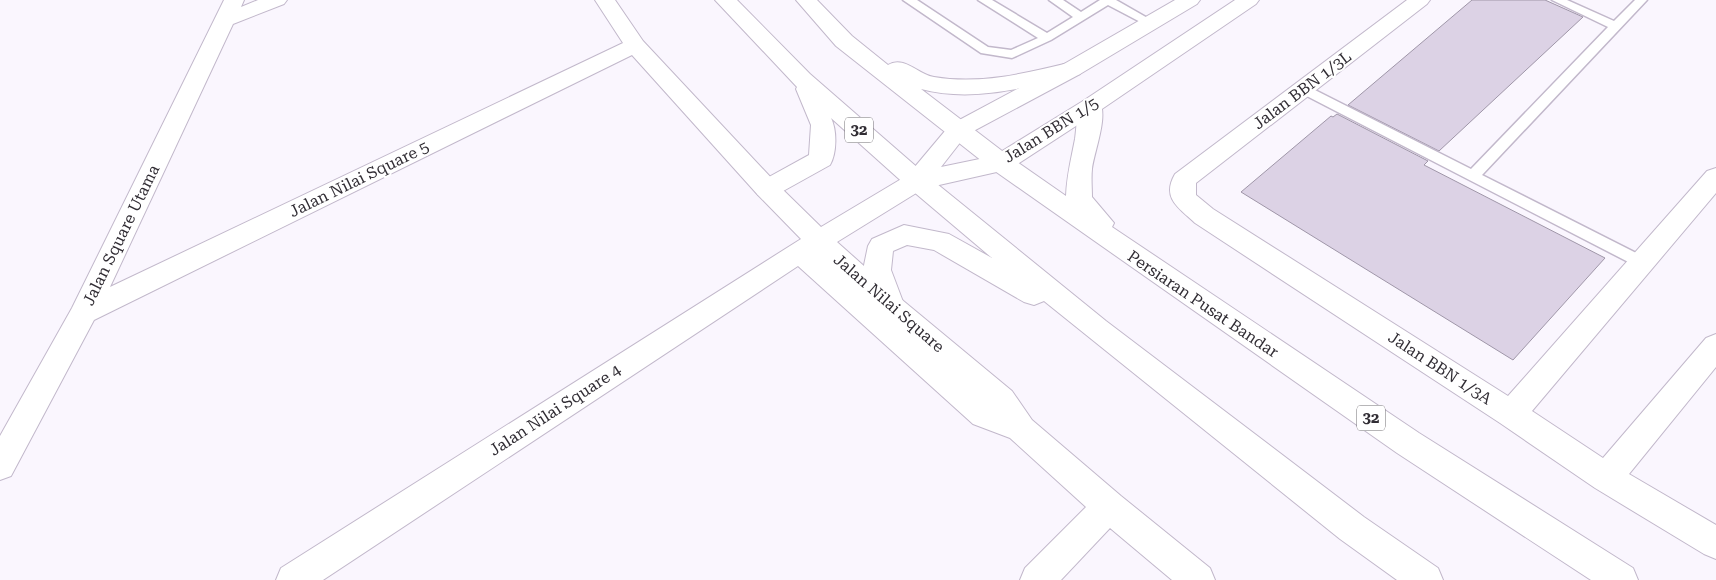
<svg xmlns="http://www.w3.org/2000/svg" width="1716" height="580" viewBox="0 0 1716 580" font-family="'Roboto Serif',serif">
<rect width="100%" height="100%" fill="#faf6fe"/>
<path fill="#dcd2e5" stroke="#9f96a8" d="M1472,0h73l38,17 -144,134 -91,-46z
M1337,114l91,47 -4,4 181,93 -92,102 -272,-168 90,-76 2,1z"/>
<g fill="none" stroke-linecap="round" stroke-linejoin="round">
<defs>
<path id="service" d="M903,0h14l71,47 23,3 27,-12 -60,-38h14l55,33 26,-16 -24,-17h14l18,12 19,-12h16l42,24 -6,3 -4,-1 -40,-21 -57,35 -39,18 -31,-5z
M1552,0h15l47,21 21,-21h12l-165,175 166,84 2,4 -2,4 -5,1 -5,-1 -339,-175 -2,-3 6,-4 4,1 164,83 137,-142z"/>
<path id="minor" d="M224,0h20l-3,7 17,-7h29l-3,4 -51,20 -123,263 513,-244 -28,-43h20l28,41 133,142 45,44 87,-52 9,-3 9,3 3,6 -3,6 -89,55 64,57 111,92 20,29 89,76 89,72 5,12h-43l-62,-52 -49,52h-41l5,-12 61,-61 -76,-69 -37,-14 -175,-158 -475,314h-47l5,-12 520,-329 -43,-44 -126,-140 -538,265 -83,156 -11,4v-44l72,-128z
M1407,0h23l-3,4 -231,179v12l17,14 295,187 199,-225 9,-3v25l-184,218 71,47 103,-120 10,-4v33l-87,107 87,51v34l-12,-5 -109,-66 -95,-65 -305,-200c-16,-15 -34,-25 -20,-49z"/>
<path id="tertiary" d="M1175,0h25l-3,4 -117,70 -114,61 -25,32 53,-11 89,-55 152,-101h24l-3,4 -157,107 -89,58 -93,21 -9,-3 -3,-6 3,-6 42,-50 114,-61z"/>
<path id="primary" d="M715,0h22l73,74 116,101 180,146 258,196 74,51 5,12h-46l-57,-41 -296,-238 -10,4 -10,-3 -90,-52 -27,-5 -14,6 -2,19 14,37 -4,8 -10,3 -10,-3 -18,-45 5,-24 4,-7 32,-14 45,9 43,24 -84,-71 -77,-69c6,12 6,35 -1,47l-54,30 -9,3 -9,-3 -4,-6 4,-6 51,-28 2,-30 -15,-36 1,-2z
M796,0h21l35,36 36,29c16,-10 31,10 46,12 47,8 93,-4 138,-15l8,2 3,5 -3,5c-51,13 -107,29 -159,15l89,68 56,39c1,-22 5,-36 9,-57 2,-13 1,-28 8,-38l8,-2 8,2c10,14 -5,51 -7,68 -1,9 0,19 0,28l22,26 -2,4 307,206 214,135 5,12h-47l-194,-127 -405,-284 -156,-123z"/>
</defs>
<use href="#service" stroke="#c2b8cb" stroke-width="3"/>
<use href="#minor" stroke="#c2b8cb" stroke-width="2"/>
<use href="#tertiary" stroke="#c2b8cb" stroke-width="2"/>
<use href="#primary" stroke="#c2b8cb" stroke-width="2"/>
<use href="#service" fill="#fff" fill-rule="evenodd"/>
<use href="#minor" fill="#fff" fill-rule="evenodd"/>
<use href="#tertiary" fill="#fff" fill-rule="evenodd"/>
<use href="#primary" fill="#fff" fill-rule="evenodd"/>
</g>
<g text-anchor="middle" dominant-baseline="central" stroke-width="4" stroke-linejoin="round" paint-order="stroke">
<g fill="#fff" stroke="#6f6c71" stroke-width="1">
<rect x="845" y="117.5" width="28" height="25" rx="4"/>
<rect x="1357" y="405.5" width="28" height="25" rx="4"/>
</g>
<g font-size="15" font-weight="bold" fill="#312d34">
<text x="859" y="130">32</text>
<text x="1371" y="418">32</text>
</g>
<g font-size="16" fill="#312d34" stroke="#fff">
<text transform="translate(1302 90) rotate(-37)">Jalan BBN 1/3L</text>
<text transform="translate(1051 130) rotate(-32)">Jalan BBN 1/5</text>
<text transform="translate(359 179) rotate(-26)">Jalan Nilai Square 5</text>
<text transform="translate(121 235) rotate(-64)">Jalan Square Utama</text>
<text transform="translate(889 303) rotate(41)">Jalan Nilai Square</text>
<text transform="translate(1203 304) rotate(34)">Persiaran Pusat Bandar</text>
<text transform="translate(1440 368) rotate(33)">Jalan BBN 1/3A</text>
<text transform="translate(555 410) rotate(-33)">Jalan Nilai Square 4</text>
</g>
</g>
</svg>
